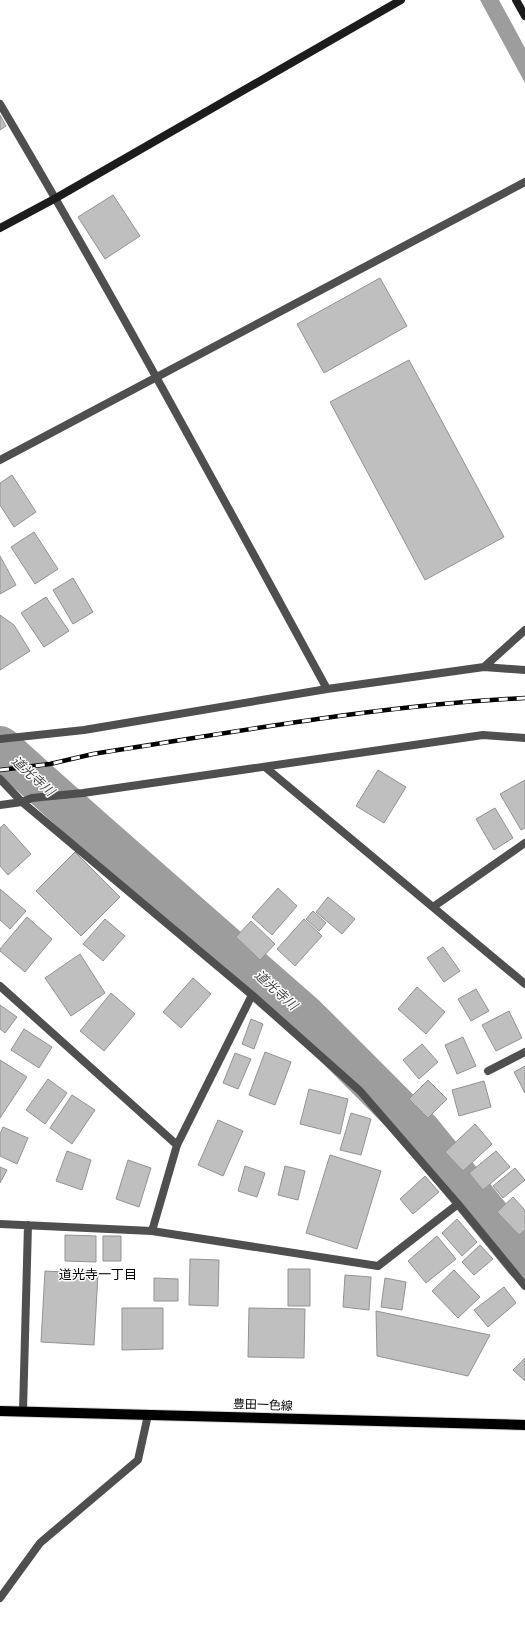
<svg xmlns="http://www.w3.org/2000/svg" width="525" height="1641" viewBox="0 0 525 1641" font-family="Jost,'Noto Sans JP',sans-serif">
<rect width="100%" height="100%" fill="#fff"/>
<path fill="#9d9d9d" d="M480,0h19l26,48v35z"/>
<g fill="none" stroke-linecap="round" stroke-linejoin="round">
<path stroke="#9d9d9d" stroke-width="42" d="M0,747l87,78 218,191 115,115 105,129"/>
</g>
<path fill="#bfbfbf" stroke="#939393" d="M0,115l6,11 -6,4z
M113,195l27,41 -35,23 -27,-42z
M380,278l27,48 -83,47 -27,-49z
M409,360l95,177 -79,43 -95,-178z
M12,475l24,37 -22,15 -14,-22v-22z
M34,532l24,37 -23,15 -24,-37z
M0,556l16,29 -16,9z
M73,578l20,34 -20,12 -20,-34z
M46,597l23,34 -25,16 -23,-34z
M0,615l14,10 16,26 -30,19z
M378,770l28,17 -22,36 -28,-17z
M525,780v48l-4,2 -21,-36z
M495,808l18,30 -19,12 -18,-31z
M4,824l27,30 -23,21 -8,-9v-38z
M75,852l45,45 -39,39 -45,-45z
M278,888l19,18 -25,29 -20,-18z
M0,889l26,22 -16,18 -10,-9z
M328,897l27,22 -13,15 -26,-22z
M313,911l13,12 -7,8 -13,-12z
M27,917l25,22 -27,33 -25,-21v-2z
M105,919l20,17 -22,25 -20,-17z
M304,919l18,17 -27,30 -18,-17z
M251,921l24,23 -15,16 -24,-23z
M443,947l17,24 -16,11 -17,-24z
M80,954l25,39 -34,23 -26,-38z
M193,978l18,16 -30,34 -18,-16z
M417,987l28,25 -19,22 -28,-25z
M476,989l13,22 -18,10 -13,-22z
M111,993l24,21 -31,37 -24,-20z
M0,1005l17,12 -12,16 -5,-4z
M509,1011l13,27 -26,13 -14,-26z
M251,1019l12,5 -9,25 -12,-5z
M24,1029l28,18 -13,21 -28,-18z
M463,1037l13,29 -19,8 -12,-29z
M422,1044l16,18 -19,17 -16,-19z
M265,1052l26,10 -16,43 -26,-10z
M235,1053l16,6 -13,30 -15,-6z
M0,1060l27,17 -27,41z
M525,1066v27l-11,-21z
M48,1079l19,14 -22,31 -19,-14z
M428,1080l19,19 -19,19 -19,-19z
M484,1081l7,26 -32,9 -7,-26z
M309,1089l39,10 -8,35 -40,-10z
M72,1095l23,15 -23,34 -22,-16z
M351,1113l20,6 -10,36 -21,-5z
M218,1120l25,11 -20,45 -25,-11z
M475,1124l17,20 -29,27 -18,-19z
M3,1127l25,11 -11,26 -17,-8v-22z
M67,1151l24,9 -9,30 -26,-9z
M496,1151l14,16 -27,23 -14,-17z
M330,1155l51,16 -24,78 -51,-16z
M128,1160l23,8 -12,39 -23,-8z
M245,1166l20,7 -8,24 -19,-6z
M285,1166l20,5 -7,29 -20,-5z
M0,1167l7,3 -7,13z
M515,1168l10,12 -22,18 -10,-12z
M425,1176l14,16 -26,22 -13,-15z
M513,1197l12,13v20l-6,5 -22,-23z
M457,1219l20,23 -15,14 -20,-23z
M65,1235l31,1v26l-31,-1z
M103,1236h18v25h-18z
M437,1236l19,23 -30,24 -18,-22z
M480,1245l13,14 -19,16 -12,-13z
M190,1259l29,1 -1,46 -29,-1z
M288,1269h22v37h-22z
M454,1270l26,27 -22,21 -26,-27z
M45,1271l53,3 -4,71 -53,-3z
M345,1275l26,2 -2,33 -26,-3z
M154,1278l24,1v22h-24z
M385,1278l21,4 -4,28 -21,-3z
M504,1287l12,16 -28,24 -14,-17z
M122,1308h41v41l-41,1z
M249,1308l56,1 -1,49 -56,-1z
M376,1311l114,24 -22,41 -91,-20z
M525,1358v23l-12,-11z"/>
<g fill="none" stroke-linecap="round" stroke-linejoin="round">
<defs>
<path id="primary" d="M0,1411l525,14"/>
</defs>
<use href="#primary" stroke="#dbdbdb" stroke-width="12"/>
<path stroke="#4f4f4f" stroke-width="8" d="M0,104c114,192 220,389 327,585
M0,460l525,-278
M484,667l41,-37
M0,739l84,-9 243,-41 157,-22 41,3
M265,767l260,217
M0,779l22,23 230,193 108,96 98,113 67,82
M0,805l22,-3 10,-4 51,-5 400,-58 42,3
M433,907l92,-64
M0,986l177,159
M488,1071l37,-19
M0,1224l152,7 226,35 80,-62
M152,1231l25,-86 75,-150
M23,1411l5,-186
M0,1598l40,-55 98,-83 10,-45"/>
<path stroke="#1c1c1c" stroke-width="8" d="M516,0l9,16
M0,228l56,-30 345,-198"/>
<use href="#primary" stroke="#000" stroke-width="10"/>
<defs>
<path id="rail" d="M0,770l50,-6 43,-10c143,-22 287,-49 432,-56"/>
</defs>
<use href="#rail" stroke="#000" stroke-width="4.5"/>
<use href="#rail" stroke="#fff" stroke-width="3" stroke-dasharray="9" stroke-linecap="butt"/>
</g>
<g text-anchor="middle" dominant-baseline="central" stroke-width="3" stroke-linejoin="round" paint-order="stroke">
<g font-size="12" fill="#000" stroke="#fff">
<text transform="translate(263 1405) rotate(2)">豊田一色線</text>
</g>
<g font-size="13" font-style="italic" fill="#3e3e3e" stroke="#fff">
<text transform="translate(33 776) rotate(42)">道光寺川</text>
<text transform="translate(276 990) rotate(42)">道光寺川</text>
</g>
<g font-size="13" fill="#000" stroke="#fff">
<text x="98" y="1274">道光寺一丁目</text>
</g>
</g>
</svg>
